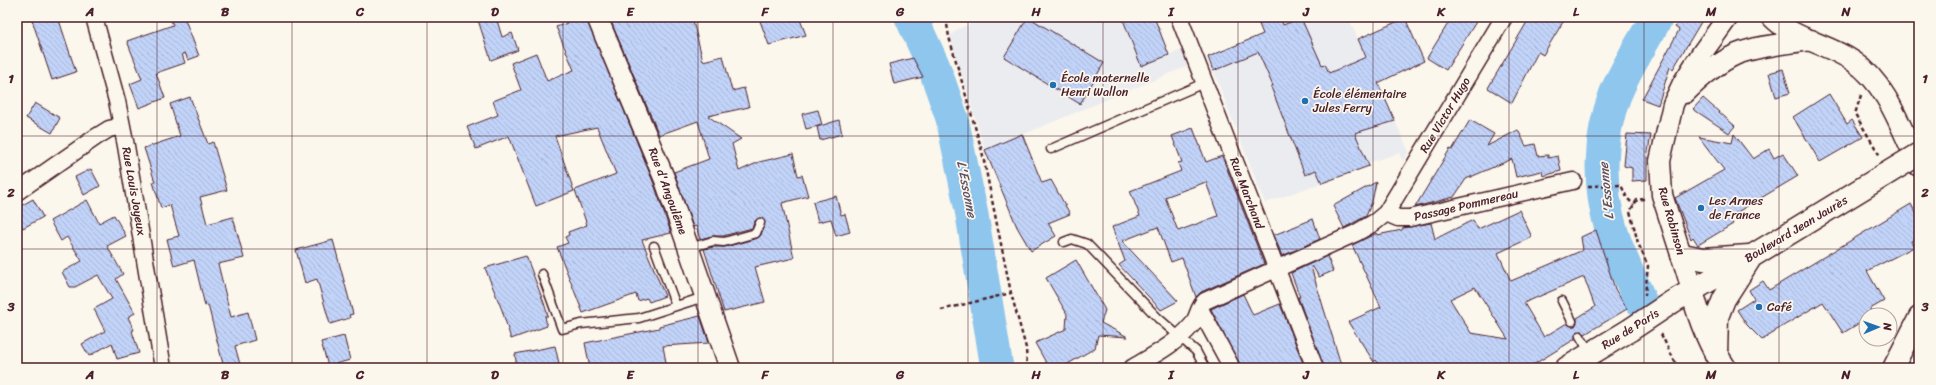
<svg xmlns="http://www.w3.org/2000/svg" width="1936" height="385" viewBox="0 0 1936 385" font-family="Sriracha,sans-serif">
<defs>
<pattern id="building-back-hatch" width="6" height="6" patternUnits="userSpaceOnUse"><rect width="6" height="6" fill="#c2d3f9"/><path d="M-1 5l2 2M0 0l6 6M5-1l2 2" fill="none" stroke="#a8b5d6"/></pattern>
</defs>
<rect width="100%" height="100%" fill="#fbf7ec"/>
<filter id="ink" filterUnits="userSpaceOnUse"><feTurbulence type="fractalNoise" baseFrequency=".025" numOctaves="2"/><feDisplacementMap in="SourceGraphic" scale="8" xChannelSelector="R" yChannelSelector="G"/><feConvolveMatrix kernelMatrix="1 2 1 2 8 2 1 2 1" color-interpolation-filters="sRGB"/></filter>
<g filter="url(#ink)">
<path fill="#eaecf0" d="M988,17h166l5,12 2,-1 2,6 -2,1 8,20 13,-5 6,16 -203,84 -35,-114 8,-7z
M1303,17h45l61,135 -6,9 -4,-8 -31,10 -22,11 -81,29 -57,-146z"/>
<g fill="none" stroke-linecap="round" stroke-linejoin="round">
<path stroke="#8fc6ed" stroke-width="33" d="M911,17l23,50 18,51 20,97 25,153
M1640,300c-10,-23 -22,-46 -29,-71 -13,-43 -12,-92 4,-134 11,-27 28,-53 42,-78"/>
</g>
<path fill="url(#building-back-hatch)" stroke="#4a1f2b" fill-rule="evenodd" d="M31,17h27l18,55 -24,8z
M169,17h15l15,39 -11,4 -3,-7 -3,1 3,9 -29,10 9,25 -26,10 -9,-24 12,-5 -15,-38 46,-16z
M477,17h19l6,20 10,-4 6,17 -27,10z
M564,17h22l68,167 17,49 -29,7 23,56 -16,6 -2,-4 -9,3 -2,-7 -53,19 -26,-66 11,-4 -3,-6 4,-2 -1,-3 19,-7 -12,-35 41,-16 -19,-47 -42,9 19,55 -38,15 -27,-70 -33,13 -9,-22 31,-12 -5,-14 28,-11 -10,-27 25,-10 11,28 27,-11 -18,-43 11,-4z
M609,17h83l11,44 20,-5 9,35 12,-3 5,19 -41,9 33,23 -9,5 7,27 20,-9 34,-8 5,22 4,-1 6,21 -26,7 12,55 -39,9 10,35 -41,10 -20,-63 10,-2h11l33,-9 3,-3 4,-13 -3,-4h-3l-4,3 -3,7 -29,8h-11l-12,3 -4,-13 -3,1 -19,-55 35,-13 -11,-38 -39,14z
M768,17h31l7,18 -37,10 -9,-24z
M1028,17l76,46 -24,41 -76,-47z
M1122,17h32l15,38 -28,11z
M1256,17h24l3,8 18,-7 21,47 3,-1 4,9 37,-16 -8,-18 47,-21 19,43 -46,22 17,38 -40,12 14,33 -47,17 -6,-13 -11,5 -34,-88 2,-1 -15,-34 -45,19 -5,-14 55,-23z
M1452,17h27l-33,53 -19,-12z
M1530,17h36l-23,38 -5,-3 -26,51 -24,-15z
M1681,17h23l-31,52 -3,-2 -12,38 -16,-6 37,-69 -4,-3z
M913,58l10,19 -29,7 -5,-20z
M1783,69l7,24 -14,4 -7,-24z
M1829,94l18,30 5,-4 11,17 -43,25 -27,-45z
M190,97l18,47 5,-2 14,48 -27,7 7,27 26,-7 11,41 -26,6 13,53 17,-5 7,28 -20,6 6,22h-17l-16,-63 -3,1 -11,-46 -20,6 -7,-27 12,-3 -9,-31 -9,3 -8,-26h2l-11,-34 36,-12 -10,-32z
M1703,98l32,28 -6,7 -36,-24z
M35,103l25,15 -8,15 -26,-15z
M818,110l4,15 -16,4 -4,-15z
M839,120l3,14 -22,6 -3,-13z
M1470,120l24,14 -7,12 31,-16 8,16 9,-2 3,12 10,-1v3l10,-2 3,15 -18,5 -1,-5 -26,6 -4,-18 -46,20 -12,18 -39,10 35,-58 2,1z
M1193,128l13,34 16,-6 42,108 -63,28 -5,5 -14,-39 -11,4 -13,-35 -36,14 56,60 -17,9 -42,-45 6,-4 -13,-34 28,-11 -10,-25 51,-20 -3,-8 4,-1 -10,-26zM1206,182l12,34 -40,15 -13,-34z
M1022,134l20,49 9,-3 19,34 -22,9 8,13 -25,15 -14,-24 -32,-77z
M1627,134l24,1 -4,22v23l-15,1v-13l-8,-2z
M1734,134l19,25 16,-10 5,9 9,-5 15,23 -69,41 4,7 -35,21 -5,-8 -2,2 -16,-41 49,-28 -25,-33 33,6z
M91,169l9,17 -16,9 -9,-18z
M1376,182l-4,20 -6,14 -22,12 -11,-22z
M836,196l5,19 4,-1 5,18 -14,4 -5,-17 -13,3 -5,-20z
M33,199l10,18 -20,11 -6,-12v-8z
M87,200l12,23 15,-8 12,21 -19,10 16,28 -7,5 19,34 -7,4 6,13 -2,1 7,22 -22,6 -5,-16 -23,13 -7,-12 23,-13 -11,-22 18,-10 -14,-24 -23,12h-5l-8,-15 20,-11 -15,-24 -6,4 -11,-20z
M1911,204l8,15v17l-8,5 3,6 -47,24 17,30 -14,8 3,6h-7v4l-23,14 -20,-31 -48,29v1l-13,8 -15,-15 -10,-15 17,-11 -5,-9 14,-9 6,9z
M1519,210l13,27 -34,16 13,28 72,-31 -2,-13 15,-7 19,59 12,20 -42,25 -3,-3 -5,1 -2,4v3l-47,29h-147l-5,-8 -2,2 -26,-40 33,-15 -29,-62 25,-12v2l25,-5 1,-2 28,-5 4,16 38,-19 5,9zM1584,277l11,30 -18,11v4l-2,4h-4l-4,-3 -23,14 -20,-34zM1475,287l33,52 -37,-6 -21,-34z
M1313,219l7,20 -38,17 -8,-21z
M333,240l20,74 -4,1 1,3 -20,6 -13,-45 -12,4 -9,-33z
M526,256l18,47 4,13h-3l2,10 -36,13 -9,-29 -17,-42z
M1327,256l6,15 -14,6 -6,-10h-2l31,101h-18l-26,-71h2l-9,-24z
M1076,260l29,50 -4,13 27,14 -30,-2 -3,13 -34,20h-12l-14,-25 31,-14 1,-15 -21,-36z
M1243,294l10,21 27,-11 25,64h-64l-30,-59z
M700,316l9,27 -46,3 4,22h-77l-5,-25 74,-15v-2z
M344,336l6,24 -22,6 -7,-24z
M555,346l5,22h-43l-2,-14z"/>
<g fill="none" stroke-linecap="round" stroke-linejoin="round">
<defs>
<path id="service" d="M1051,149l153,-66
M1064,242l8,-3 15,5 71,74 38,33 9,17
M654,246l22,60 28,-9
M689,248l24,-7 11,1 32,-9 4,-10
M542,274l20,55 19,-5 58,-6 37,-12
M1562,301l10,20
M1580,336l10,17"/>
<path id="minor" d="M94,17l23,84 9,45 37,222
M1179,17l136,351
M17,192l79,-55 13,-8 13,-3
M1386,213l12,5h12l163,-37
M1200,309l32,59
M1132,368c20,-12 44,-24 60,-43 6,-7 6,-18 13,-24l151,-68 19,-11 11,-9 118,-196"/>
<path id="tertiary" d="M597,17l68,163 65,188
M1772,17c21,22 56,27 81,44 34,22 49,70 66,105
M1685,93c15,-15 32,-30 52,-39 23,-9 50,-10 74,-14
M1692,291l-5,-18 -25,-78 -2,-34 13,-57 10,-21 19,-30 26,-36
M1893,368l26,-51"/>
<path id="secondary" d="M1692,291c7,27 17,54 33,77"/>
<path id="primary" d="M1682,255l21,4 46,-3
M1672,302l80,-46 134,-82
M1716,355l1,-38 7,-18 25,-39
M1567,368l63,-38"/>
</defs>
<use href="#service" stroke="#4a1f2b" stroke-width="11"/>
<use href="#minor" stroke="#4a1f2b" stroke-width="19"/>
<use href="#tertiary" stroke="#4a1f2b" stroke-width="23"/>
<use href="#secondary" stroke="#4a1f2b" stroke-width="25"/>
<use href="#primary" stroke="#4a1f2b" stroke-width="25"/>
<path stroke="#4a1f2b" stroke-width="2.5" stroke-dasharray="4 3" stroke-linecap="butt" d="M946,18l3,19 33,114 29,142 15,55 1,20
M1861,95l-6,19 25,42
M1588,186l33,-1 6,13 7,7
M1644,199l-7,1 -7,11 8,32 10,23 -3,29
M941,310l70,-17
M1661,334l17,34"/>
<use href="#service" stroke="#fbf7ec" stroke-width="8"/>
<use href="#minor" stroke="#fbf7ec" stroke-width="16"/>
<use href="#tertiary" stroke="#fbf7ec" stroke-width="20"/>
<use href="#secondary" stroke="#fbf7ec" stroke-width="22"/>
<use href="#primary" stroke="#fbf7ec" stroke-width="22"/>
<defs>
<path id="primary-bridge" d="M1886,174l33,-20
M1630,330l42,-28"/>
</defs>
<use href="#primary-bridge" stroke="#4a1f2b" stroke-width="25" stroke-linecap="butt"/>
<use href="#primary-bridge" stroke="#fbf7ec" stroke-width="22"/>
</g>
</g>
<path fill="none" stroke="#4a1f2b" stroke-width="1" stroke-opacity="0.55" d="M157,17v351M292,17v351M427,17v351M563,17v351M698,17v351M833,17v351M968,17v351M1103,17v351M1238,17v351M1373,17v351M1509,17v351M1644,17v351M1779,17v351M17,136h1902M17,249h1902"/>
<g fill="#1f6fb2" stroke="#fbf7ec" stroke-width="1.5">
<circle cx="1053" cy="85" r="4"/>
<circle cx="1305" cy="101" r="4"/>
<circle cx="1701" cy="208" r="4"/>
<circle cx="1759" cy="307" r="4"/>
</g>
<g text-anchor="middle" dominant-baseline="central" stroke-width="3.5" stroke-linejoin="round" paint-order="stroke">
<g font-size="12" fill="#4a1f2b" stroke="#fbf7ec" text-anchor="start">
<text x="1061" y="78">École maternelle<tspan x="1061" dy="14">Henri Wallon</tspan></text>
<text x="1313" y="94">École élémentaire<tspan x="1313" dy="14">Jules Ferry</tspan></text>
<text x="1709" y="201">Les Armes<tspan x="1709" dy="14">de France</tspan></text>
<text x="1767" y="307">Café</text>
</g>
<g font-size="12" fill="#4a1f2b" stroke="#fbf7ec">
<text transform="translate(1445 115) rotate(-59)">Rue Victor Hugo</text>
<text transform="translate(134 191) rotate(80)">Rue Louis Joyeux</text>
<text transform="translate(668 191) rotate(70)">Rue d'Angoulême</text>
<text transform="translate(1247 193) rotate(69)">Rue Marchand</text>
<text transform="translate(1466 205) rotate(-13)">Passage Pommereau</text>
<text transform="translate(1672 221) rotate(74)">Rue Robinson</text>
<text transform="translate(1796 229) rotate(-31)">Boulevard Jean Jaurès</text>
<text transform="translate(1630 329) rotate(-32)">Rue de Paris</text>
</g>
<g font-size="13" font-style="italic" fill="#5f5165" stroke="#fbf7ec">
<text transform="translate(967 189) rotate(79)">L'Essonne</text>
<text transform="translate(1606 191) rotate(-96)">L'Essonne</text>
</g>
</g>
<rect width="1936" height="385" fill="none" stroke="#fbf7ec" stroke-width="44"/>
<g transform="translate(1878 327) rotate(88)"><circle r="19" fill="#fbf7ec" stroke="#b4a19f"/>
<path d="M0-3L7 15L0 10L-7 15Z" fill="#1f6fb2"/>
<text y="-6" font-size="11" font-weight="bold" text-anchor="middle" fill="#4a1f2b">N</text>
</g>
<rect x="22" y="22" width="1892" height="341" fill="none" stroke="#4a1f2b" stroke-width="1.5"/>
<g font-size="13" text-anchor="middle" font-weight="bold" fill="#4a1f2b">
<text x="90" y="16">A</text>
<text x="225" y="16">B</text>
<text x="360" y="16">C</text>
<text x="495" y="16">D</text>
<text x="630" y="16">E</text>
<text x="765" y="16">F</text>
<text x="900" y="16">G</text>
<text x="1036" y="16">H</text>
<text x="1171" y="16">I</text>
<text x="1306" y="16">J</text>
<text x="1441" y="16">K</text>
<text x="1576" y="16">L</text>
<text x="1711" y="16">M</text>
<text x="1846" y="16">N</text>
<text x="11" y="83">1</text>
<text x="1925" y="83">1</text>
<text x="11" y="197">2</text>
<text x="1925" y="197">2</text>
<text x="11" y="311">3</text>
<text x="1925" y="311">3</text>
<text x="90" y="379">A</text>
<text x="225" y="379">B</text>
<text x="360" y="379">C</text>
<text x="495" y="379">D</text>
<text x="630" y="379">E</text>
<text x="765" y="379">F</text>
<text x="900" y="379">G</text>
<text x="1036" y="379">H</text>
<text x="1171" y="379">I</text>
<text x="1306" y="379">J</text>
<text x="1441" y="379">K</text>
<text x="1576" y="379">L</text>
<text x="1711" y="379">M</text>
<text x="1846" y="379">N</text>
</g>
</svg>
